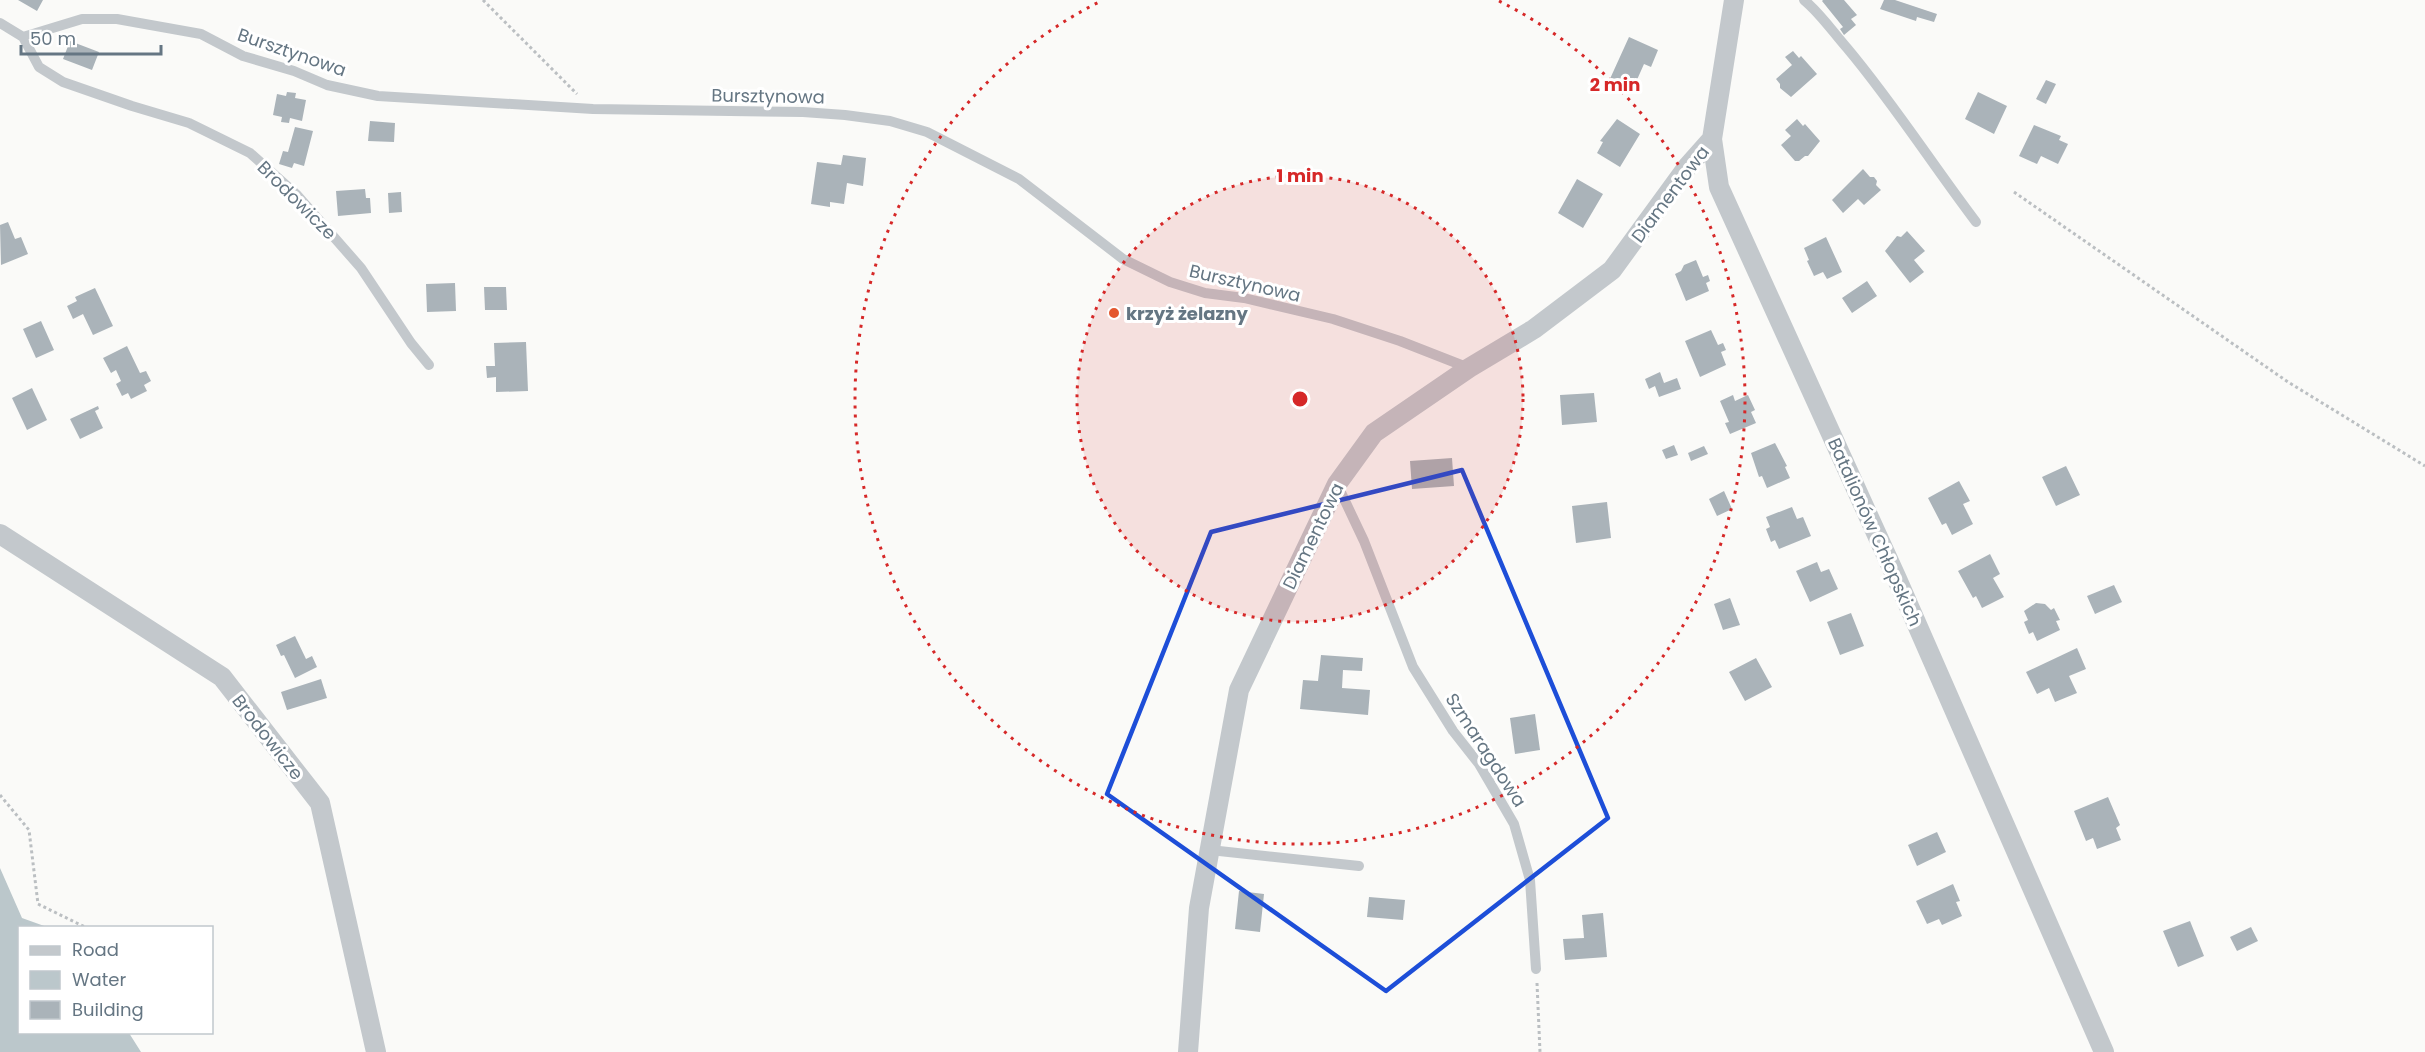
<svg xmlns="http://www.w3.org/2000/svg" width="2425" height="1052" viewBox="0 0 2425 1052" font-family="Poppins,sans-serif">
<rect width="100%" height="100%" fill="#fafaf8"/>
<path fill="#bbc7cb" d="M0,868l22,50 25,9 -27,1v104l109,1 12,19h-141z"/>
<path fill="#aab3b9" d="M18,0h25l-6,11z
M1823,0h21l13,15 -6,4 5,6 -12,10 -4,-6 3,-2 -21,-26z
M1884,0h11l42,14 -3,8 -17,-5 -1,4 -36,-12z
M1629,37l29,13 -7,17 -7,-3 -12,27 -23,-10z
M70,41l29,11 -7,18 -29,-11z
M1793,51l6,7 2,-2 16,18 -26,23 -11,-9v-4l-4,-5 16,-14 -7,-8z
M2046,80l10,4 -10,20 -10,-5z
M287,92l9,1 -1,5 11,2 -4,21 -12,-3 -1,5 -8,-1 1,-5 -9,-2 4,-21 9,2z
M1978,92l29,14 -13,28 -29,-15z
M1617,119l23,15 -20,33 -23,-14 6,-11 -3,-1z
M1797,119l6,7 2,-2 15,17 -12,15h-3l-6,5h-4l-14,-16 10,-9 -6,-6z
M370,121l25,2 -1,19 -26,-1z
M2034,125l27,11 -2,4 9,4 -10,20 -17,-8 -4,8 -18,-8z
M295,127l18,4 -9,35 -10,-3 -2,5 -13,-4 4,-13 5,1z
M843,155l23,3 -3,28 -16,-3 -3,21 -14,-2v5l-19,-3 6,-42 24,3z
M1863,169l7,8h4l3,4 -1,4 5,5 -17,15 -6,-6 -15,14 -11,-13z
M1577,179l26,15 -20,34 -25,-15z
M365,189l1,9h4l1,15 -33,3 -2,-25z
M401,192l1,20 -13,1 -1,-20z
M8,222l7,17 6,-2 7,17 -27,11 -1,-40z
M1907,231l18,20 -11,9 10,12 -14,11 -25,-32 12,-15 4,1z
M1826,237l16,35 -15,7 -4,-7 -9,4 -7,-15 2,-1 -5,-12z
M1696,260l7,17 5,-2 2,6 -4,2 3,8 -23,10 -11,-27 6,-3 3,-6z
M1867,281l10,15 -25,17 -10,-15z
M455,283l1,28 -29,1 -1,-28z
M484,287h22l1,23h-22z
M95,288l18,38 -20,9 -10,-21 -10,5 -6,-13 10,-5 -2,-4z
M41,321l13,29 -18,8 -13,-29z
M1711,330l7,15 5,-2 3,7 -5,2 5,13 -26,12 -15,-36z
M526,342l2,49 -32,1v-15l-9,1 -1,-12h9l-1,-23z
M127,346l13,27 6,-2 5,10 -7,4 3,6 -16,8 -3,-6 -6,3 -6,-12 5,-3 -5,-11 -5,3 -8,-15z
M1660,372l4,11 13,-5 4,11 -22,8 -4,-11 -6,3 -4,-10z
M32,388l15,32 -20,10 -15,-32z
M1594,393l3,29 -35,3 -2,-30z
M1733,395l2,6 13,-6 7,15 -4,2 5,11 -26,11 -5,-11 4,-1 -9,-21z
M98,406l1,3 -4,2 8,17 -23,11 -10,-20z
M1775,443l12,23 -2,1 5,11 -23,10 -5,-12 -3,1 -8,-24z
M1674,445l4,10 -12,4 -4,-9z
M1704,446l4,8 -17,7 -3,-8z
M1452,458l2,28 -42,3 -2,-28z
M2066,466l14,29 -24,11 -14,-29z
M1959,481l11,20 -7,3 10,20 -21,11 -6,-12 -4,2 -14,-27z
M1724,491l8,18 -15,7 -8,-17z
M1607,502l4,36 -35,5 -4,-37z
M1792,507l5,12 6,-2 8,19 -32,13 -4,-9 -4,2 -5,-13 4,-2 -4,-10z
M1990,554l10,20 -7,4 11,19 -22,11 -6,-12 -3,2 -15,-27z
M1817,562l4,10 8,-3 9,20 -28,13 -14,-31z
M2114,585l8,17 -27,12 -8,-18z
M1730,598l10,27 -17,5 -9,-26z
M2036,603l9,1 6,6 3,-2 6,12 -4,1 4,9 -23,11 -4,-9 -4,2 -5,-12 4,-2 -4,-9z
M1851,613l13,33 -24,9 -13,-33z
M295,636l11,23 6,-3 5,11 -22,11 -11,-23 -3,1 -5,-11z
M2077,648l9,21 -17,7 8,17 -22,9 -6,-14 -12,6 -11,-22z
M1321,655l42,3 -1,13 -19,-1 -1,18 28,2 -2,25 -68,-6 3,-29 15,1z
M1756,658l16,29 -27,14 -16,-29z
M321,679l6,19 -40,12 -6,-18z
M1535,714l5,36 -25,4 -5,-36z
M2108,797l12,28 -4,3 5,12 -24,9 -4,-11 -7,3 -12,-30z
M1937,832l9,20 -29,14 -9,-21z
M1953,884l7,17 -4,1 6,14 -20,9 -3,-6 -12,5 -11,-23z
M1239,891l25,3 -4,38 -25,-3z
M1369,897l36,3 -2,20 -36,-3z
M1603,913l4,44 -42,3 -2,-21 21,-1 -2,-23z
M2190,921l14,35 -26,11 -15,-36z
M2251,927l7,14 -21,10 -7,-14z"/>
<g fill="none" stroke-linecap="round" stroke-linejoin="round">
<path stroke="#bbbfc2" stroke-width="3" stroke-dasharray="3 3" stroke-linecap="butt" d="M483,0l94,94
M2014,192l274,190 137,84
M0,795l29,35 9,74 49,24
M1537,983l3,69"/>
<path stroke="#c3c8cc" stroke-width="10" d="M1804,0c16,13 29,32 43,48 47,56 85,116 129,174
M0,23l23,14 16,30 24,15 69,24 57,17 61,30 47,42 64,73 50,75 18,22
M23,37l59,-18h35l84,15 42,22 51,15 33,14 51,11 215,13 210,3 42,3 45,6 37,11 92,47 104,80 47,23 35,11 39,5 89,21 67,22 69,27
M1337,484l27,57 49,126 40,64 26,33 35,60 16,56 6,89
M1210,850l149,16"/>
<path stroke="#c3c8cc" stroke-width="20" d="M1734,0l-22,139 7,48 178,392 207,473
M0,534l222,143 98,126 56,249
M1188,1052l11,-144 40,-218 98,-206 37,-51 95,-65 65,-39 78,-59 76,-104 24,-27"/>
</g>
<path fill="none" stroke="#1d4ed8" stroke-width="4.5" stroke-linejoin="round" d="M1462,470l146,348 -222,173 -279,-197 104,-262z"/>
<circle cx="1300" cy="399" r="223" fill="#d62828" fill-opacity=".12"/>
<g fill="none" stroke="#d62828" stroke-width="3" stroke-dasharray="3 6">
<circle cx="1300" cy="399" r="223"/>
<path d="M1499 1A445 445 0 1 1 1101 1"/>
</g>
<circle fill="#e4572e" stroke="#fff" stroke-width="2" cx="1114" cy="313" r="6"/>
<g text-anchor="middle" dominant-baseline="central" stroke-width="6" stroke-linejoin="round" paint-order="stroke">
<g font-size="18" fill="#657683" stroke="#fff">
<text transform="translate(292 52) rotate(19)">Bursztynowa</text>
<text transform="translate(768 96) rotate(1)">Bursztynowa</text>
<text transform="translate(1670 194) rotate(-53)">Diamentowa</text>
<text transform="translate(297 200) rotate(45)">Brodowicze</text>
<text transform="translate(1245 283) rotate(13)">Bursztynowa</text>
<text transform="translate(1875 532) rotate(66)">Batalionów Chłopskich</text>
<text transform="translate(1313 536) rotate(-64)">Diamentowa</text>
<text transform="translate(268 737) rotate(52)">Brodowicze</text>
<text transform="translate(1486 750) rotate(57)">Szmaragdowa</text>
</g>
<g font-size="18" font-weight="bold" fill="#657683" stroke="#fff" text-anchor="start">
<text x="1126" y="313">krzyż żelazny</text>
</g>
</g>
<circle cx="1300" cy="399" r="9" fill="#d62828" stroke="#fff" stroke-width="3"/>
<g font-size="18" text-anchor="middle" font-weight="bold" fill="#d62828" stroke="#fff" stroke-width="6" stroke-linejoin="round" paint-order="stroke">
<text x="1615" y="91">2 min</text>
<text x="1300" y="182">1 min</text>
</g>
<rect x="18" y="926" width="195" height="108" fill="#ffffff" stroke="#c1c8cd" stroke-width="1.5"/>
<rect x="30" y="946" width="30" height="9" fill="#c3c8cc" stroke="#c1c8cd" stroke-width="1.5"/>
<text x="72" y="956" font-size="18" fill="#657683">Road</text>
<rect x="30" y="971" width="30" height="18" fill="#bbc7cb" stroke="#c1c8cd" stroke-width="1.5"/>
<text x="72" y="986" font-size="18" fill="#657683">Water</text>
<rect x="30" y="1001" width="30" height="18" fill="#aab3b9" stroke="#c1c8cd" stroke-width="1.5"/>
<text x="72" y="1016" font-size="18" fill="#657683">Building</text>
<path d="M21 45v9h140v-9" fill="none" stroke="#657683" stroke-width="3"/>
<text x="30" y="45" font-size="18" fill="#657683" stroke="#ffffff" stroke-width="4.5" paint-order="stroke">50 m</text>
</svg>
